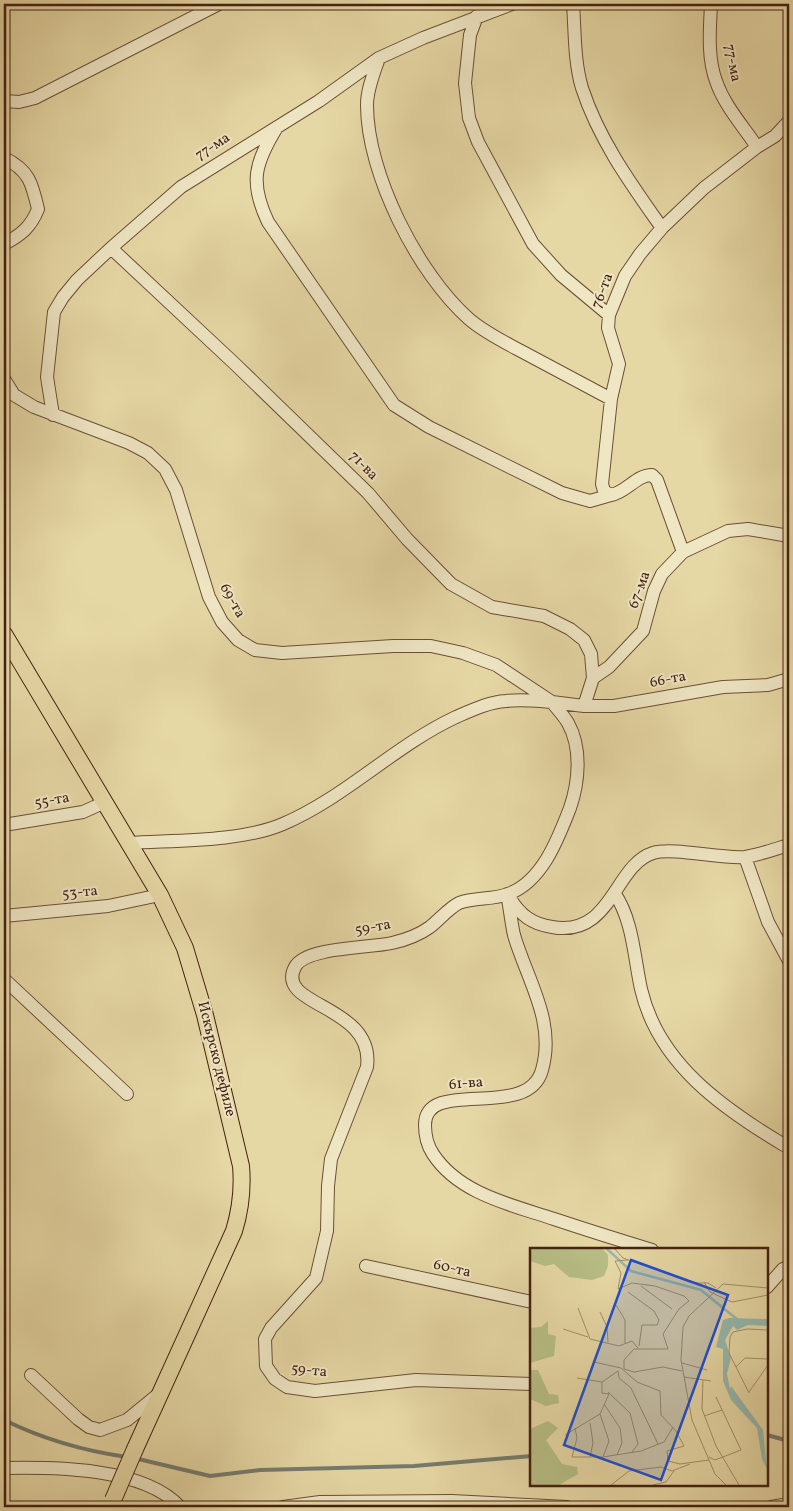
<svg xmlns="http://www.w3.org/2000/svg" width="793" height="1511" viewBox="0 0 793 1511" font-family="Vollkorn,serif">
<rect width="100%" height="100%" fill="#e6d8a5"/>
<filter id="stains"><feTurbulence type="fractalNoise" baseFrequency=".004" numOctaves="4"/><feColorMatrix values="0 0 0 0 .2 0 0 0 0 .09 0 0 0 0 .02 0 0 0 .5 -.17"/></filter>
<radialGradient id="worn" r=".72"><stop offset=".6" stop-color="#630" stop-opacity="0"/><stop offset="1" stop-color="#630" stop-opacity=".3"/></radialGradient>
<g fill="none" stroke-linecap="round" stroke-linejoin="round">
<path stroke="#767c6f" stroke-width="4" d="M4,1420c39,19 80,31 123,37
M767,1435l22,6
M134,1458l76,18 50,-6 154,-4 118,-10"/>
<defs>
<path id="minor" d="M573,4c2,27 1,57 9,84 17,52 49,96 80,140
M711,4c-1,24 -4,53 5,77 8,24 27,45 41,66
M477,16l-7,19 -5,48 4,35 9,24 55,102 28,31 48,40
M379,58c-5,15 -12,31 -12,47 0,69 51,169 102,214 15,13 35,23 52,32 30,16 60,32 90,48
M4,101l15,1 16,-4 184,-94
M277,127c-22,36 -28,55 -9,95l126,183 35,22 133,66 28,8 21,-6
M4,158c25,12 28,25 34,51 -7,18 -17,26 -34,35
M111,248l124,116 133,129 39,46 44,45 41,23 52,9 26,13 14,11 7,14 2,24
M4,379l10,16 20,12 95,36 19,10 17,16 11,21 33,107 13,25 16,18 17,10 27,3 111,-7h38l32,7 33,12 56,37 32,4h30l109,-19 45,-2 21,-6
M53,415l-6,-38 7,-65 9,-15 14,-17 34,-32 70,-61 138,-86 60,-43 44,-20 89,-34
M683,552l-26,-72 -5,-5c-16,0 -25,17 -41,20l-7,-4 -2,-7 9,-85 8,-35 -11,-36 1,-13 16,-39 15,-22 22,-26 42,-40 53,-41 18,-11 14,-15
M584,706l9,-28 16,-11 34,-36 11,-40 8,-17 21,-22 45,-21 20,-2 41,7
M4,825l79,-13 22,-10
M129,843c46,-3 112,-1 154,-19 63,-27 111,-78 173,-107 16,-7 33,-15 50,-16 16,-2 31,0 46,1 5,7 12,14 16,21 14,25 11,59 2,85 -12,31 -28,74 -62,86 -16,6 -33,3 -49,9 -10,5 -20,17 -29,24 -11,8 -25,13 -38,16 -22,5 -87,4 -97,24 -21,40 80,37 72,100l-36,92 -3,27 -1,45 -11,47 -45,50 -6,11 1,27 9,13 12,8 28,4 101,-11 116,4
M745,857l23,65 21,39
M507,894c3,14 4,28 7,41 13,45 42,86 28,135 -14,52 -117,6 -117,55 0,10 2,20 8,29 26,40 79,51 121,65 33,11 65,21 98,31
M615,894c18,27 19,63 26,95 17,74 81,119 143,156
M510,898c10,17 22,26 42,29 60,11 62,-62 101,-74 21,-6 67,6 92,4 14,-2 30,-8 44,-12
M4,916l104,-10 52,-11
M4,979l123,115
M366,1266l166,36
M767,1287l16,-18 6,-3
M31,1375l47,44 11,8 11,3 27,-10 33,-27
M4,1468c49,-1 140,-1 176,39
M283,1507l37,-5 132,-1 115,6
M771,1507l18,-3"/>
<path id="major" d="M4,634l156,261 25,53 20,67 36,151c2,23 0,42 -7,65l-99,218"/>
</defs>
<use href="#minor" stroke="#6c4f36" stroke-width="14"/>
<use href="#major" stroke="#442111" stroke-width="18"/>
<use href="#minor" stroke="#efe6c4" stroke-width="12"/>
<use href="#major" stroke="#e6d8a5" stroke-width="16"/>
<defs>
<path id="major-bridge" d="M113,1500l22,-51"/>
</defs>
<use href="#major-bridge" stroke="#442111" stroke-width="18" stroke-linecap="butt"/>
<use href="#major-bridge" stroke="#e6d8a5" stroke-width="16"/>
</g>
<g text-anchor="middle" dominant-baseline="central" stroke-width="4" stroke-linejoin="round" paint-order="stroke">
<g font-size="15" fill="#442111" stroke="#efe6c4">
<text transform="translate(732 63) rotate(79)">77-ма</text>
<text transform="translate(213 147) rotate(-33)">77-ма</text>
<text transform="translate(603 291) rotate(-69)">76-та</text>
<text transform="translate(363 466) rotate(45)">71-ва</text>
<text transform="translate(640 590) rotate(-70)">67-ма</text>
<text transform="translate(232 601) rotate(61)">69-та</text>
<text transform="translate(668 680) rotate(-11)">66-та</text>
<text transform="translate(52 801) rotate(-10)">55-та</text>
<text transform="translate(80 893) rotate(-6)">53-та</text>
<text transform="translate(373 928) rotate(-10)">59-та</text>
<text transform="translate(216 1059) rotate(76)">Искърско дефиле</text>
<text transform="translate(466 1084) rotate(-5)">61-ва</text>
<text transform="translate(452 1269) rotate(13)">60-та</text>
<text transform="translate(309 1371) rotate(6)">59-та</text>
</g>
</g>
<g transform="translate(530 1248)">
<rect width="238" height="238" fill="#e6d8a5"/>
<path d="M0,0h72l6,7v11l-4,10 -12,4 -23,-3 -15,-13 -9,2 -15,-5zM18,73v13l8,2 -2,20 -24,7v-35l11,-1zM0,122h8l11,24 9,1 1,8 -13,3 -16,-7zM18,173l10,7 -12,12 16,24 15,3 1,7 -19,11h-29v-56z" fill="#b7be85"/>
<path d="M199,70l38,1v7l-19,-1 -11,5 -4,-4 -8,14 6,18 -4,16 3,15 1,-3 32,44 4,39 -5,-10 -5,-31 -26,-28 -8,-19v-32l-7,-2 7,-27z" fill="#97b9ae"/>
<path fill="none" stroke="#97b9ae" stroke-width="2.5" d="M76,0l25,23 70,19 37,30"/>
<path fill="none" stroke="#a58f6a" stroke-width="1" d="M84,0l9,10 69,25h16l8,5M98,12l-13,1 6,12 -3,16 14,-6 23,3 29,10 5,5 -10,8 -16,25 5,15h-34l-10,11v9l10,3 29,-5 19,4M174,34l6,10 22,10 36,-7M111,38l31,23M98,44l26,19 5,9 -2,5h-15l-3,21M86,57l9,15v23M48,60l12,31 29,7 13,-5 6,7M70,64l7,15 1,15M33,81l25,8M64,114l27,6 16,14 23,9 1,24 15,16 8,15 -17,5 1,10 12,3 29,-4M152,115l25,7M206,119l9,-9 23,1M88,123l1,7 12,10 27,56M154,129l27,4M47,130l25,4 16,-11M173,132l-1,29 14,37 23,39M78,144l22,21 8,31 -6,8M219,144l19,-27M219,145l-20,-40 1,-16 3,-5 14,-3 21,1M74,156l16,24 2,15 -5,12M70,166l9,27 -6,16M174,168l18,-6M60,175l3,20 -3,14M45,180l2,10 -5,19h31l38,-6 23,-9 9,-15M35,187l35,-21 9,-20 -7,-1v-11M179,209l6,3 26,-10 -25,-53M81,237l18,-14 32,-4 11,4 18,-7M123,237l13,-3 8,-11M196,237l-11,-11 -23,-54 -11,-60 2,-33 6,-11 34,-32 45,4"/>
<path fill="#1d4ed8" fill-opacity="0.15" stroke="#1d4ed8" stroke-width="2.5" d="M101,12l97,35 -67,185 -97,-35z"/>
<rect width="238" height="238" fill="none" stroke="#442111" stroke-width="2.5"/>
</g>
<rect width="793" height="1511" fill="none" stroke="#e6d8a5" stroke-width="20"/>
<rect x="5" y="5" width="783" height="1501" fill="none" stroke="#442111" stroke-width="2.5"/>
<rect x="10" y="10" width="773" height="1491" fill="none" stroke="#442111"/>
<rect width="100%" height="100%" filter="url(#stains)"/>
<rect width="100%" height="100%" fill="url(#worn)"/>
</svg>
